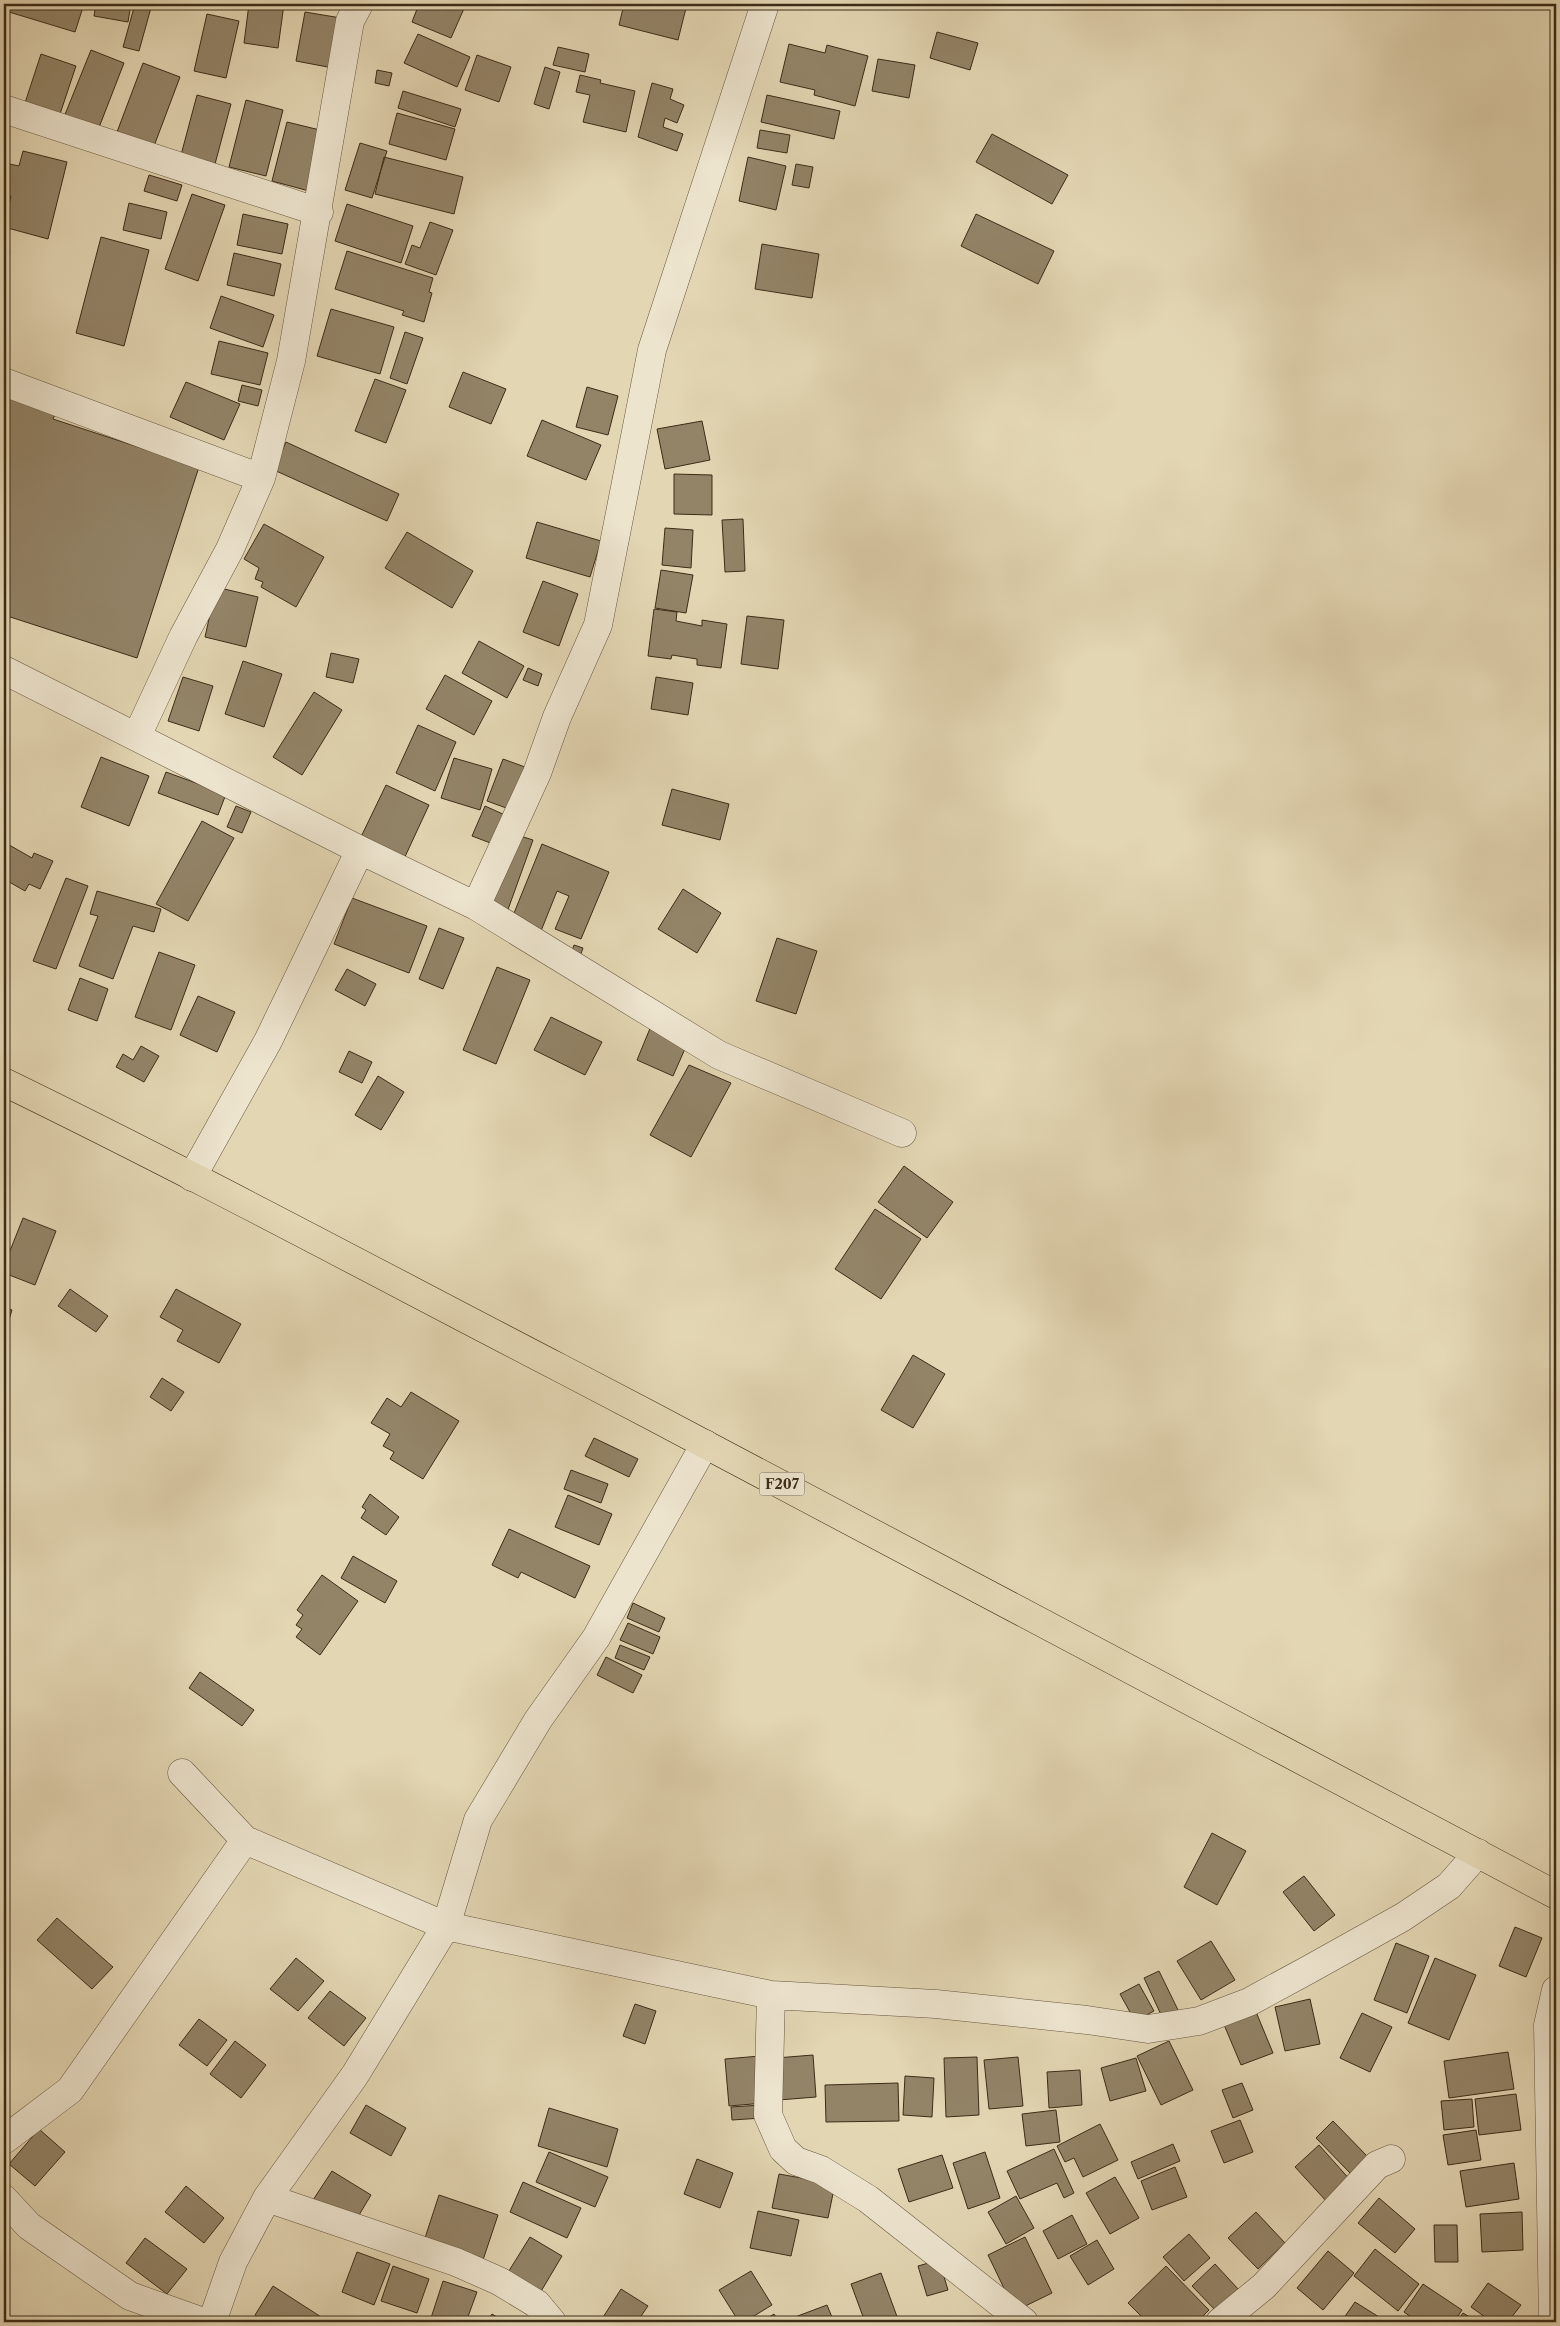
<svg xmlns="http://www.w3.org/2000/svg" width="1560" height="2326" viewBox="0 0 1560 2326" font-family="'Libre Caslon Text',serif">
<rect width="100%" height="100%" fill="#e3d6b3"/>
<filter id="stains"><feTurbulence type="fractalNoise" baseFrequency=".004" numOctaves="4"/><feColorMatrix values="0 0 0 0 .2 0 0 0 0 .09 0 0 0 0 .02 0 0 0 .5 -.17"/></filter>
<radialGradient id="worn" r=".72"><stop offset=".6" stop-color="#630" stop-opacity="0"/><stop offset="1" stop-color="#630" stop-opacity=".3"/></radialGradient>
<path fill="#938468" stroke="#3c2c17" d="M11,4h73l-9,28 -66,-20z
M96,4h35l-3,18 -34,-6z
M135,4h17l-13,47 -16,-4z
M249,4h35l-6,44 -34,-5z
M419,4h47l-15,34 -39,-16z
M624,4h63l-9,36 -59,-15z
M305,12l36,6 -8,50 -37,-7z
M207,14l32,7 -13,57 -32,-7z
M4,32l5,2 -5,16z
M937,32l41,11 -8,27 -40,-12z
M418,34l52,23 -13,30 -53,-24z
M789,44l36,9 2,-8 41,11 -13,50 -41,-11 1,-5 -35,-8z
M558,47l31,7 -4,18 -32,-7z
M91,50l33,13 -26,67 -34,-13z
M41,54l35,12 -17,51 -35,-11z
M477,55l34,12 -12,35 -34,-12z
M878,59l37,6 -6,33 -37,-7z
M143,63l37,14 -26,69 -37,-14z
M545,67l15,5 -11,37 -15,-5z
M377,70l15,3 -3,13 -14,-3z
M580,75l21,5 -1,3 35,8 -9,41 -43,-10 7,-27 -14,-3z
M652,83l21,6 -3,10 14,6 -7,18 -12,-5 -2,9 20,7 -6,17 -39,-14z
M403,91l58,18 -6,18 -57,-19z
M197,95l34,9 -16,60 -34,-9z
M767,95l73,16 -6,28 -73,-17z
M246,100l37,10 -17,66 -37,-9z
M397,113l58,16 -9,31 -57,-16z
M287,122l37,9 -15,60 -37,-10z
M760,130l30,5 -3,18 -30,-5z
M992,134l76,41 -16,29 -76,-42z
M360,143l27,8 -15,47 -27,-8z
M23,151l44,11 -19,77 -44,-12 7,-31 -7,-1 1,-32 14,3z
M384,157l79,20 -9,37 -79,-20z
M748,157l38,9 -10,44 -37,-9z
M796,164l17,3 -4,21 -17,-3z
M149,175l33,10 -5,16 -33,-10z
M192,194l33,11 -27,76 -33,-12z
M129,203l38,9 -6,27 -38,-9z
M347,204l66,22 -12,37 -66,-22z
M243,214l45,10 -6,30 -45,-9z
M976,214l78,37 -16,33 -77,-38z
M430,222l23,8 -17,45 -31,-11 7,-19 8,3z
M101,237l48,13 -25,96 -48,-13z
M762,244l57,10 -7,44 -57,-9z
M4,250l6,2 -6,13z
M347,251l86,27 -4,14 3,1 -8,29 -22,-7 2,-4 -69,-22z
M234,253l47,11 -7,32 -47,-11z
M221,296l53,19 -11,32 -53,-19z
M331,309l63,18 -14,47 -63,-18z
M405,332l18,6 -16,46 -17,-6z
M219,341l49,12 -8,32 -49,-11z
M463,372l43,17 -15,35 -42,-17z
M375,379l31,11 -20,53 -31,-12z
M186,382l54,22 -16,36 -54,-23z
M242,385l20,5 -4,16 -20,-5z
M587,387l31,9 -10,39 -32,-8z
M4,394l52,18 -3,7 146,48 -62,191 -133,-43z
M542,420l59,25 -15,35 -59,-24z
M702,421l8,39 -45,9 -8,-40z
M286,442l113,52 -12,27 -113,-51z
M674,474l38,1v40l-38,-1z
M743,519l2,52 -20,1 -3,-52z
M537,522l64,19 -11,36 -64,-19z
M264,524l60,33 -28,50 -35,-20 2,-5 -8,-3 4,-11 -15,-9z
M665,528l28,2 -2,38 -29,-3z
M407,532l66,39 -21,37 -67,-40z
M661,570l32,5 -7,38 -31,-5z
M543,581l35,13 -19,52 -36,-14z
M216,587l42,10 -12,50 -41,-10z
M654,609l23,3 -1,9 26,5v-6l25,4 -6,44 -24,-3v-6l-25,-4 -1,4 -23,-3z
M747,616l37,4 -6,49 -37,-5z
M479,641l45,25 -17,32 -45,-25z
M331,653l28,6 -6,24 -27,-6z
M243,661l39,13 -18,53 -39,-13z
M528,668l14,6 -4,12 -15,-6z
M445,675l47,26 -18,34 -48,-26z
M183,677l30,9 -14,45 -31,-10z
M656,677l37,6 -5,32 -37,-6z
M314,692l28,18 -40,65 -29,-18z
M418,725l38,17 -21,49 -39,-18z
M101,757l48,19 -20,50 -48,-19z
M454,758l38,11 -12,41 -39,-12z
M503,759l22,8 -16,42 -22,-8z
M166,772l60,22 -8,21 -60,-22z
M386,785l43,20 -26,56 -44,-20z
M672,789l57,15 -9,36 -58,-15z
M236,806l15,6 -9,21 -15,-6z
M485,806l20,9 -12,29 -21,-8z
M202,821l32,17 -46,83 -32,-17z
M511,833l22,7 -27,75 -22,-7z
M4,842l28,16 2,-5 19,8 -13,28 -11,-5 -4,7 -21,-12z
M542,844l67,28 -28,67 -26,-10 14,-33 -12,-5 -16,40 -29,-13z
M66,878l22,8 -32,83 -23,-8z
M683,889l38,24 -24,40 -39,-24z
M97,891l64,18 -7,23 -21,-6 -20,53 -34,-13 19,-50 -8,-2z
M352,898l75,28 -18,47 -75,-29z
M439,928l25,10 -21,51 -24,-10z
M777,938l40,13 -21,63 -40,-13z
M574,945l9,3 -5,14 -9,-3z
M159,952l36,13 -24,65 -36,-13z
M497,967l33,13 -34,84 -33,-14z
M347,969l29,15 -11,22 -30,-16z
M80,978l28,11 -11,32 -29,-11z
M198,996l37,16 -18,40 -37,-17z
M551,1017l51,25 -17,33 -51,-25z
M651,1026l37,16 -15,34 -36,-16z
M141,1046l18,10 -15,26 -28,-15 7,-13 10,6z
M349,1051l23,11 -10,21 -23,-11z
M689,1065l42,18 -40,74 -41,-22z
M378,1076l26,16 -23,38 -26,-15z
M904,1166l49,36 -26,36 -49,-36z
M875,1209l46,30 -40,60 -46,-30z
M23,1218l33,13 -21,54 -31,-12v-7z
M70,1289l38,27 -12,16 -38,-26z
M176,1289l65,35 -22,39 -42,-22 6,-11 -23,-13z
M4,1307l8,3 -8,26z
M913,1355l32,19 -32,54 -32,-18z
M162,1378l22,14 -13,19 -21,-14z
M411,1392l48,29 -36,58 -33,-20 4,-7 -11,-6 7,-12 -19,-11 16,-25 14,9z
M594,1438l44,21 -9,18 -44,-21z
M571,1470l37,14 -7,19 -37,-14z
M370,1494l29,23 -13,18 -25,-17 5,-8 -4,-3z
M568,1495l44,19 -13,31 -44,-18z
M509,1529l81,37 -15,32 -54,-26 -3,6 -26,-13z
M353,1556l44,25 -12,22 -44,-25z
M322,1575l36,26 -38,54 -24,-18 6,-8 -6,-4 7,-10 -6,-5z
M633,1603l32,15 -6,14 -32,-14z
M628,1623l32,14 -7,17 -33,-14z
M620,1645l30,12 -6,13 -29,-12z
M606,1657l36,18 -9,18 -36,-18z
M200,1672l54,38 -12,16 -53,-38z
M1212,1833l34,18 -29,54 -33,-18z
M1304,1876l31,39 -21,16 -31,-39z
M57,1918l56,49 -21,22 -55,-49z
M1515,1927l27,11 -16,39 -27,-11z
M1211,1941l24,39 -34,20 -24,-39z
M1396,1943l33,13 -22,57 -33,-13z
M296,1958l28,23 -26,30 -28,-22z
M1435,1958l41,17 -27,65 -41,-17z
M1159,1971l20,41 -16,7 -19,-41z
M1139,1984l15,27 -19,10 -15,-27z
M330,1991l36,27 -22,28 -36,-28z
M1310,1999l10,45 -35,7 -10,-44z
M635,2004l21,7 -11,33 -22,-8z
M1254,2007l19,46 -32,12 -19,-45z
M1362,2013l30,14 -22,45 -30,-14z
M199,2019l28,21 -20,26 -28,-21z
M235,2041l31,24 -25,33 -31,-24z
M1169,2041l24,49 -32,15 -24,-49z
M1508,2052l6,37 -65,9 -5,-37z
M813,2055l3,42 -37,3 -3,-42z
M760,2056l4,47 -35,3 -4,-47z
M977,2057l2,58 -33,2 -2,-59z
M1018,2057l5,49 -34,3 -5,-49z
M1136,2058l10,33 -36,10 -9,-33z
M1080,2070l2,35 -33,3 -2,-36z
M905,2076l29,2 -2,39 -29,-2z
M898,2083l1,38 -73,1 -1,-37z
M1242,2083l11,27 -20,8 -11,-28z
M1516,2094l5,36 -42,5 -4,-36z
M1472,2099l2,28 -30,3 -3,-29z
M366,2105l40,23 -15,28 -41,-23z
M761,2105l1,13 -30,2 -1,-13z
M549,2108l69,21 -11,38 -69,-21z
M1056,2110l4,32 -34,4 -4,-32z
M1240,2120l13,32 -29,11 -13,-32z
M1333,2121l35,36 -17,17 -35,-36z
M1100,2124l18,36 -35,17 -9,-19 -9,4 -8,-16z
M39,2129l26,23 -30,34 -26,-22z
M1476,2130l5,30 -33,5 -5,-30z
M1173,2144l7,17 -42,18 -7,-17z
M1319,2145l33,37 -24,21 -33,-36z
M1054,2149l20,44 -10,5 -7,-15 -37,16 -13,-28z
M549,2152l59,25 -13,30 -59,-25z
M985,2152l15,46 -32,11 -15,-46z
M942,2155l11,33 -44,14 -11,-33z
M697,2159l36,14 -13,35 -36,-14z
M1514,2163l5,36 -53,8 -6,-36z
M1175,2167l12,30 -35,13 -11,-29z
M332,2171l39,24 -18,30 -40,-25z
M779,2174l56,10 -7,34 -56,-10z
M1115,2177l24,41 -29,16 -24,-41z
M523,2182l58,26 -14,30 -57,-26z
M186,2186l38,32 -20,25 -39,-31z
M439,2195l59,20 -15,45 -59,-19z
M1016,2196l18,32 -28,16 -18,-32z
M1379,2198l36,31 -20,24 -37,-30z
M758,2211l41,9 -8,36 -41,-8z
M1256,2212l29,31 -27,26 -30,-31z
M1522,2212l1,38 -41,2 -2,-38z
M1072,2215l15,29 -29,15 -15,-28z
M1434,2225h23l1,37h-23z
M1189,2234l21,24 -26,23 -21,-24z
M530,2237l32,19 -22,37 -33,-19z
M1025,2237l27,56 -37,18 -27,-56z
M145,2238l42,31 -20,25 -41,-31z
M1097,2240l17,29 -26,16 -18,-29z
M1375,2249l44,35 -21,27 -44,-35z
M1328,2251l26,22 -31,37 -26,-22z
M357,2252l33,12 -16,41 -32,-13z
M939,2260l9,30 -21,6 -9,-30z
M1215,2264l24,26 -23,21 -24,-25z
M393,2266l36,13 -12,34 -36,-12z
M1166,2266l43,44 -12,12h-50l-19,-19z
M751,2271l21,34 -28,17h-5l-20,-32z
M881,2273l18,49h-34l-14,-38z
M443,2281l34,11 -11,30 -36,-1z
M1488,2283l33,22 -13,17h-16l-21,-15z
M1423,2284l39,26 -8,12h-36l-14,-10z
M273,2286l56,36h-63l-11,-7z
M621,2289l27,17 -11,16h-37z
M1355,2302l32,20h-46z
M827,2305l7,17h-37l-2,-5z
M1463,2313l15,9h-21z
M492,2314l13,8h-18z
M774,2314l5,8h-18z"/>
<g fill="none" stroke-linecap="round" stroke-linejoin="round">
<defs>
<path id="minor" d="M4,109l315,103
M4,382l257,96
M4,670l356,180 116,56 243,149 183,78
M137,736l46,-99 47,-88 31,-71 30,-117 59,-340 9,-17
M476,906l61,-133 20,-56 41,-92 54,-275 113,-346
M192,1177l76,-136 92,-191
M182,1773l63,67 201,86 325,69 165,9 151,16 61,9 51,-8 50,-19 59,-32 95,-53 46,-31 29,-33
M771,1995l-3,120 15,34 13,12 25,9 47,29 156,123
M4,2140l66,-50 175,-250
M267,2198l189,64 43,19 38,23 15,18
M4,2199l25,27 101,70 73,26
M212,2322l21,-60 34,-64 88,-123 91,-149 32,-106 60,-100 58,-82 109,-194
M1220,2322l44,-36 113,-121 14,-6
M1553,2322l-5,-297 8,-35"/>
<path id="major" d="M4,1082c187,91 371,190 556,286 333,174 665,350 996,527"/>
</defs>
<use href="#minor" stroke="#66563e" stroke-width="29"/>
<use href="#major" stroke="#3c2c17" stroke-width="29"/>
<use href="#minor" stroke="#ede4ce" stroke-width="28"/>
<use href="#major" stroke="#e3d6b3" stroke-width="28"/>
</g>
<g text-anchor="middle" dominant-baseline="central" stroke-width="4" stroke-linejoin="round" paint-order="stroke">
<rect fill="#ede4ce" stroke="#71634e" stroke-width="1" x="759.5" y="1472.5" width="45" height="23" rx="4"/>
<g font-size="14" font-weight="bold" fill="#3c2c17">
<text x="782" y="1484">F207</text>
</g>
</g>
<rect width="1560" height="2326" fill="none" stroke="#e3d6b3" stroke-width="20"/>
<rect x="5" y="5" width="1550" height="2316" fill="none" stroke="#3c2c17" stroke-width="2.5"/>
<rect x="10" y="10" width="1540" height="2306" fill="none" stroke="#3c2c17"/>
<rect width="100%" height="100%" filter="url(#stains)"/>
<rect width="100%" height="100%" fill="url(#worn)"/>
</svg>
